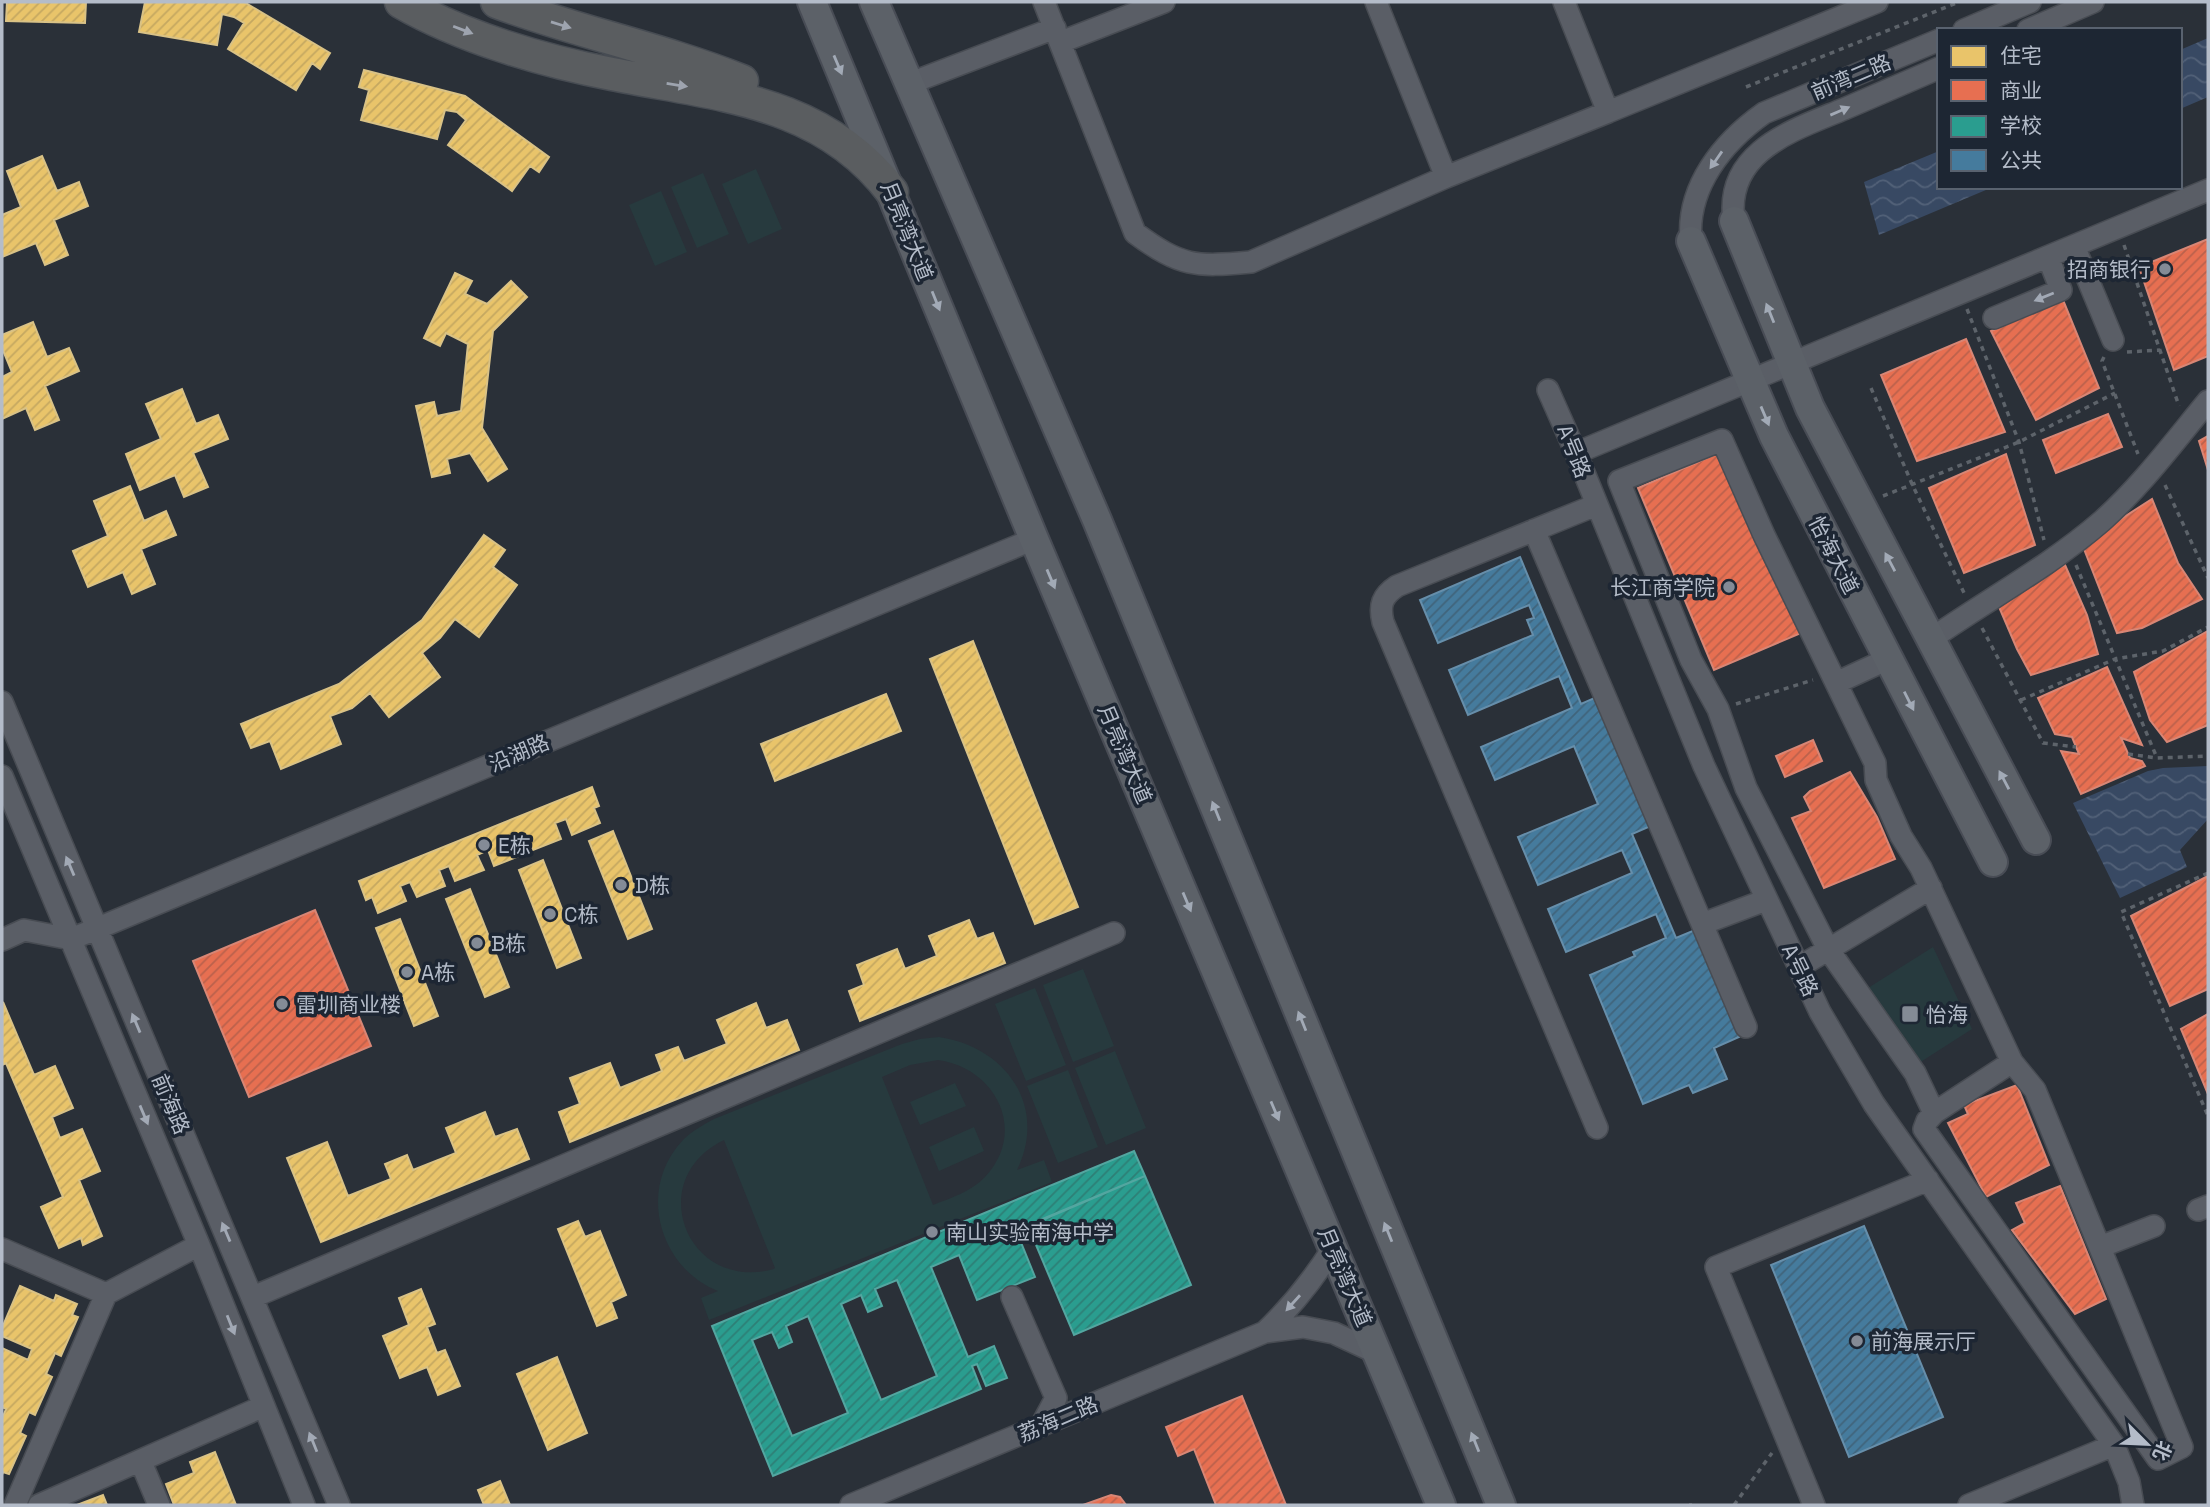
<svg xmlns="http://www.w3.org/2000/svg" width="2210" height="1507" viewBox="0 0 2210 1507" font-family="'Space Grotesk','Noto Sans SC',sans-serif">
<defs>
<pattern id="water-waves" width="16" height="10" patternUnits="userSpaceOnUse" patternTransform="scale(1.75)"><rect width="16" height="10" fill="#384963"/><path d="M0 5q4-4 8 0t8 0" fill="none" stroke="#526178"/></pattern>
<pattern id="homes-hatch" width="6" height="6" patternUnits="userSpaceOnUse" patternTransform="scale(1.75)"><rect width="6" height="6" fill="#e9c46a"/><path d="M-1 1l2-2M0 6l6-6M5 7l2-2" fill="none" stroke="#c5a861"/></pattern>
<pattern id="shops-hatch" width="6" height="6" patternUnits="userSpaceOnUse" patternTransform="scale(1.75)"><rect width="6" height="6" fill="#e76f51"/><path d="M-1 1l2-2M0 6l6-6M5 7l2-2" fill="none" stroke="#bb614c"/></pattern>
<pattern id="schools-hatch" width="6" height="6" patternUnits="userSpaceOnUse" patternTransform="scale(1.75)"><rect width="6" height="6" fill="#2a9d8f"/><path d="M-1 1l2-2M0 6l6-6M5 7l2-2" fill="none" stroke="#2e7f76"/></pattern>
<pattern id="public-hatch" width="6" height="6" patternUnits="userSpaceOnUse" patternTransform="scale(1.75)"><rect width="6" height="6" fill="#457b9d"/><path d="M-1 1l2-2M0 6l6-6M5 7l2-2" fill="none" stroke="#40647b"/></pattern>
</defs>
<rect width="100%" height="100%" fill="#2a3038"/>
<path fill="#273a3e" fill-rule="evenodd" d="M756,169l26,60 -34,15 -26,-60z
M703,173l26,61 -32,14 -26,-61z
M661,191l26,61 -32,14 -26,-61z
M1933,947l39,82 -53,34 -51,-75z
M1083,969l31,77 -41,16 -30,-77z
M1035,988l31,77 -40,16 -31,-77z
M939,1037c67,10 109,69 78,133l27,-10 8,22 -343,138 -8,-22 17,-7c-60,-24 -81,-103 -35,-151 9,-9 20,-15 31,-21l188,-75 18,-5zM938,1060c58,8 90,71 47,117 -13,14 -34,21 -52,28l-51,-128 28,-12zM724,1140l51,128 -1,1c-88,24 -131,-90 -50,-129z
M1115,1051l31,77 -40,17 -31,-77z
M1068,1070l30,77 -40,16 -31,-77z
M955,1083l11,23 -46,19 -10,-23z
M974,1127l10,24 -45,20 -10,-24z"/>
<path fill="url(#water-waves)" d="M2208,38v59l-28,12v-59z
M1939,151v36h54l-114,48 -15,-53z
M2208,766v53l-28,31 7,17 -67,31 -47,-95 75,-32 15,-3z"/>
<path fill="url(#homes-hatch)" stroke="#d9c286" stroke-width="2" d="M7,2h79l-1,21 -79,-2z
M145,2h99l86,51 -10,16 -8,-6 -16,27 -68,-41 16,-26 -10,-6 -12,-3 -5,31 -78,-13z
M364,70l101,26 84,61 -10,15 -9,-6 -18,25 -64,-46 18,-25 -9,-8 -12,-2 -8,29 -76,-19 8,-30 -10,-3z
M42,156l15,35 22,-9 9,24 -34,14 14,35 -23,10 -9,-22 -34,14v-42l19,-8 -14,-36z
M455,273l17,8 -7,13 22,10 24,-23 16,16 -34,34 -11,97 25,41 -19,12 -18,-28 -23,6 3,14 -18,4 -16,-71 18,-4 3,14 24,-5 7,-67 -22,-11 -6,13 -16,-8z
M33,322l14,35 22,-9 10,23 -34,15 14,34 -24,10 -9,-22 -24,11v-42l10,-5 -10,-24v-13z
M182,389l14,35 22,-9 10,24 -35,14 15,34 -24,10 -9,-22 -35,15 -14,-36 35,-15 -15,-35z
M130,486l14,35 22,-10 10,24 -35,14 14,35 -23,10 -9,-22 -35,15 -15,-36 35,-15 -14,-35z
M484,535l21,15 -12,17 24,18 -38,52 -24,-18 -15,19 -18,15 18,24 -51,40 -19,-24 -18,15 -22,8 11,28 -60,25 -11,-28 -19,7 -10,-24 98,-40 83,-64z
M973,641l105,266 -43,17 -105,-265z
M886,694l15,37 -126,50 -14,-37z
M592,787l7,19 -5,2 6,15 -28,12 -6,-16 -11,4 6,16 -28,11 -6,-15 -11,4 6,16 -28,11 -6,-16 -11,5 7,15 -29,11 -6,-15 -10,4 6,16 -28,11 -7,-15 -10,4 6,15 -28,12 -6,-16 -6,3 -7,-19z
M613,831l39,98 -24,10 -39,-98z
M543,860l38,98 -24,10 -38,-98z
M470,889l39,98 -24,10 -39,-98z
M400,919l38,97 -24,10 -38,-98z
M969,920l8,19 16,-6 12,30 -145,58 -11,-30 15,-6 -7,-20 40,-16 8,20 32,-13 -8,-20z
M3,1002l31,73 21,-9 18,42 -21,9 8,21 22,-9 18,42 -21,9 23,56 -19,9 -2,-7 -22,10 -18,-41 22,-10 -57,-134 -4,2z
M756,1003l10,25 21,-8 12,30 -229,92 -11,-30 21,-8 -10,-26 40,-15 10,25 42,-17 -6,-16 22,-8 6,14 43,-17 -10,-24z
M485,1112l10,25 22,-8 12,30 -208,83 -34,-84 40,-16 21,54 43,-17 -6,-15 22,-9 6,15 43,-17 -10,-25z
M578,1221l7,16 15,-6 26,64 -15,7 6,16 -20,8 -39,-97z
M20,1286l34,15 2,-6 21,9 -5,11 6,2 -17,39 -6,-3 -9,21 6,3 -17,38 -6,-3 -9,21 6,3 -17,38 -6,-2 -1,3v-56l4,-10 -4,-2v-59l26,12 4,-11 -30,-13v-8z
M421,1289l14,35 -8,3 10,26 8,-3 15,36 -22,9 -11,-28 -27,11 -17,-42 26,-11 -10,-27z
M557,1357l30,76 -39,17 -31,-76z
M215,1452l21,53h-62l-8,-21 28,-11 -4,-11z
M500,1481l10,24h-26l-6,-15z
M103,1495l4,10h-30z"/>
<path fill="url(#shops-hatch)" stroke="#d88675" stroke-width="2" d="M2208,239v117l-34,14 -35,-103z
M2063,300l36,88 -63,32 -45,-89z
M1966,339l39,93 -88,29 -36,-86z
M2108,414l14,33 -66,26 -13,-33z
M2208,436v34l-9,-29z
M1721,452l80,181 -87,37 -76,-182z
M2006,454l29,91 -71,28 -35,-85z
M2152,499l26,64 24,36 -60,29 -25,5 -35,-89z
M2065,565l22,50 11,39 -67,21 -14,-26 -21,-49 23,-15z
M2208,631v94l-41,17 -17,-22 -16,-48z
M2107,667l35,78 -21,-7 9,20 12,3 3,5 -64,28 -20,-43 18,3 -7,-17 -17,-3 -17,-36z
M1813,740l9,21 -37,16 -9,-21z
M1850,772l27,45 18,42 -71,29 -32,-70 19,-7 -7,-14 6,-6z
M2208,876v113l-38,17 -39,-90z
M315,910l56,136 -122,51 -56,-136z
M2208,1014v80l-27,-65z
M2017,1085l32,80 -63,32 -38,-74 20,-9 -4,-9z
M2060,1186l46,113 -31,15 -63,-84 13,-7 -9,-20z
M1242,1396l44,109h-70l-22,-56 -16,7 -12,-29z
M1111,1495l9,2 6,8h-43z"/>
<path fill="url(#schools-hatch)" stroke="#53a6a0" stroke-width="2" fill-rule="evenodd" d="M1134,1151l11,25 -129,54 19,47 -58,23 -18,-45 -28,12 37,90 26,-11 13,32 -21,8 -9,-22 -5,2 9,23 -208,87 -61,-150zM897,1280l40,96 -56,24 -40,-96 20,-9 7,17 14,-6 -7,-17zM808,1316l40,97 -56,23 -40,-96 20,-8 7,16 13,-6 -6,-16z
M1145,1176l46,109 -117,50 -46,-109z"/>
<path fill="url(#public-hatch)" stroke="#668eaa" stroke-width="2" d="M1520,557l61,147 18,-8 54,129 -21,9 44,104 19,-8 44,107 -25,11 13,31 -34,14 -4,-8 -46,19 -53,-129 45,-19 -2,-4 33,-14 -10,-24 -90,38 -18,-43 84,-36 -10,-23 -84,35 -20,-48 80,-33 -24,-58 -79,34 -14,-33 91,-39 -13,-32 -91,39 -19,-45 84,-35 -6,-15 7,-2 -5,-13 -91,38 -18,-43z
M1864,1226l79,191 -94,40 -78,-192z"/>
<g fill="none" stroke-linecap="round" stroke-linejoin="round">
<defs>
<path id="minor" d="M1044,2l91,231c46,34 60,34 116,29l195,-85 162,-65 -44,-110
M1376,2l70,175
M1964,30l66,-28
M2028,30l65,-28
M1061,42l103,-40
M908,84l147,-56
M1608,112l269,-110
M1734,221c-10,-70 60,-91 110,-112 32,-14 63,-27 95,-41
M1691,241c-5,-54 32,-99 73,-128l175,-73
M2074,246l39,94
M1994,318l67,-28 -13,-33
M1548,390l28,63 128,313 116,246 54,92 240,341 15,37 4,23
M1576,453l632,-263
M1596,505l-199,81c-15,10 -18,19 -14,36l214,506
M1534,530l212,497
M1931,639c56,-39 119,-73 171,-118 40,-36 72,-79 106,-120
M1836,683l52,-24
M2,702l337,803
M2,776l197,469 105,260
M1702,924l64,-24
M2,940l22,-10 47,9 25,-10 938,-390
M1799,967l132,-79
M1934,1113l-19,-40 -87,-124 -82,-161 -28,-79 -27,-49 -72,-179 103,-41 42,95 111,228 1,17 25,56 20,32 91,194 23,28 147,357 -24,12 -234,-330 3,-8 7,-8 78,-51
M2198,1210l10,-4
M2100,1247l54,-21
M1333,1248c-20,32 -41,58 -68,84l38,-5 31,6 43,20
M2,1249l104,45
M253,1297l861,-364
M1012,1297l44,101 -15,28
M141,1462l18,43
M15,1505l91,-211 93,-49
M39,1505l225,-99
M851,1505l414,-173
M1814,1505l-98,-238 212,-87
M1969,1505l145,-60"/>
<path id="major" d="M812,2l222,537 407,966
M874,2l223,518 404,985
M1734,221l76,187 226,432
M1691,241l83,195 219,426"/>
<path id="highway" d="M401,2c61,35 142,59 211,72 104,21 210,25 280,118
M497,2c80,30 165,47 245,79"/>
</defs>
<use href="#minor" stroke="#484c53" stroke-width="24"/>
<use href="#major" stroke="#484c55" stroke-width="32"/>
<use href="#highway" stroke="#474c53" stroke-width="35"/>
<path stroke="#5d636a" stroke-width="3.5" stroke-dasharray="5 5" stroke-linecap="butt" d="M1746,87l213,-85
M2124,245l55,161
M1967,309l52,133 25,98
M2127,352l33,-2
M2104,357l-2,4 36,93
M1871,388l41,96 52,109
M2165,485l43,93
M1883,496l136,-54 96,-49
M2076,565l81,193
M1982,628l61,115 33,4
M2021,700l94,-41 48,-8 45,-24
M1736,704l77,-24
M2128,754l29,4 51,-2
M2208,873l-87,39 87,204
M1689,1505h3
M1734,1505l38,-52"/>
<use href="#minor" stroke="#5a5e66" stroke-width="21"/>
<use href="#major" stroke="#5c6168" stroke-width="28"/>
<use href="#highway" stroke="#5a5d60" stroke-width="32"/>
</g>
<defs><path id="oneway-solid" d="M-6-.8H1V-3.2L6.5 0L1 3.2V.8H-6Z" transform="scale(1.75)"/></defs>
<g fill="#9ea4af">
<use href="#oneway-solid" transform="translate(561 25) rotate(17)"/>
<use href="#oneway-solid" transform="translate(463 30) rotate(21)"/>
<use href="#oneway-solid" transform="translate(677 85) rotate(9)"/>
</g>
<g fill="#a2aab6">
<use href="#oneway-solid" transform="translate(838 65) rotate(67)"/>
<use href="#oneway-solid" transform="translate(936 301) rotate(68)"/>
<use href="#oneway-solid" transform="translate(1770 313) rotate(-112)"/>
<use href="#oneway-solid" transform="translate(1765 416) rotate(67)"/>
<use href="#oneway-solid" transform="translate(1890 562) rotate(-118)"/>
<use href="#oneway-solid" transform="translate(1051 579) rotate(67)"/>
<use href="#oneway-solid" transform="translate(1909 701) rotate(63)"/>
<use href="#oneway-solid" transform="translate(2004 780) rotate(-118)"/>
<use href="#oneway-solid" transform="translate(1216 811) rotate(-112)"/>
<use href="#oneway-solid" transform="translate(1187 902) rotate(67)"/>
<use href="#oneway-solid" transform="translate(1302 1021) rotate(-112)"/>
<use href="#oneway-solid" transform="translate(1275 1111) rotate(67)"/>
<use href="#oneway-solid" transform="translate(1388 1232) rotate(-112)"/>
<use href="#oneway-solid" transform="translate(1475 1442) rotate(-112)"/>
</g>
<g fill="#a2a9b5">
<use href="#oneway-solid" transform="translate(1840 111) rotate(-23)"/>
<use href="#oneway-solid" transform="translate(1716 160) rotate(125)"/>
<use href="#oneway-solid" transform="translate(2044 297) rotate(158)"/>
<use href="#oneway-solid" transform="translate(70 866) rotate(-113)"/>
<use href="#oneway-solid" transform="translate(136 1023) rotate(-113)"/>
<use href="#oneway-solid" transform="translate(144 1115) rotate(67)"/>
<use href="#oneway-solid" transform="translate(226 1232) rotate(-113)"/>
<use href="#oneway-solid" transform="translate(1293 1303) rotate(132)"/>
<use href="#oneway-solid" transform="translate(231 1325) rotate(68)"/>
<use href="#oneway-solid" transform="translate(313 1442) rotate(-112)"/>
</g>
<g fill="#848b96" stroke="#1d2633" stroke-width="2.5">
<circle cx="2165" cy="269" r="7"/>
<circle cx="1729" cy="587" r="7"/>
<circle cx="484" cy="845" r="7"/>
<circle cx="621" cy="885" r="7"/>
<circle cx="550" cy="914" r="7"/>
<circle cx="477" cy="943" r="7"/>
<circle cx="407" cy="972" r="7"/>
<circle cx="282" cy="1004" r="7"/>
<rect x="1901" y="1005" width="18" height="18" rx="3.5"/>
<circle cx="932" cy="1232" r="7"/>
<circle cx="1857" cy="1341" r="7"/>
</g>
<g text-anchor="middle" dominant-baseline="central" stroke-width="7" stroke-linejoin="round" paint-order="stroke">
<g font-size="21" fill="#b4bcc9" stroke="#1d2633">
<text transform="translate(1851 77) rotate(-23)">前湾二路</text>
<text transform="translate(907 231) rotate(68)">月亮湾大道</text>
<text transform="translate(1574 451) rotate(68)">A号路</text>
<text transform="translate(1834 555) rotate(63)">怡海大道</text>
<text transform="translate(519 753) rotate(-23)">沿湖路</text>
<text transform="translate(1125 754) rotate(67)">月亮湾大道</text>
<text transform="translate(1800 970) rotate(64)">A号路</text>
<text transform="translate(171 1104) rotate(67)">前海路</text>
<text transform="translate(1345 1277) rotate(67)">月亮湾大道</text>
<text transform="translate(1058 1419) rotate(-23)">荔海二路</text>
</g>
<g font-size="21" fill="#b4bcc9" stroke="#1d2633" text-anchor="start">
<text x="2151" y="269" text-anchor="end">招商银行</text>
<text x="1715" y="587" text-anchor="end">长江商学院</text>
<text x="498" y="845">E栋</text>
<text x="635" y="885">D栋</text>
<text x="564" y="914">C栋</text>
<text x="491" y="943">B栋</text>
<text x="421" y="972">A栋</text>
<text x="296" y="1004">雷圳商业楼</text>
<text x="1926" y="1014">怡海</text>
<text x="946" y="1232">南山实验南海中学</text>
<text x="1871" y="1341">前海展示厅</text>
</g>
</g>
<rect width="2210" height="1507" fill="none" stroke="#b4bcc9" stroke-width="7"/>
<rect x="1937" y="28" width="245" height="161" fill="#1d2633" stroke="#59626f" stroke-width="2"/>
<rect x="1951" y="46" width="35" height="21" fill="#e9c46a" stroke="#59626f" stroke-width="2"/>
<text x="2000" y="63" font-size="21" fill="#b4bcc9">住宅</text>
<rect x="1951" y="80" width="35" height="21" fill="#e76f51" stroke="#59626f" stroke-width="2"/>
<text x="2000" y="98" font-size="21" fill="#b4bcc9">商业</text>
<rect x="1951" y="116" width="35" height="21" fill="#2a9d8f" stroke="#59626f" stroke-width="2"/>
<text x="2000" y="133" font-size="21" fill="#b4bcc9">学校</text>
<rect x="1951" y="150" width="35" height="21" fill="#457b9d" stroke="#59626f" stroke-width="2"/>
<text x="2000" y="168" font-size="21" fill="#b4bcc9">公共</text>
<g transform="translate(2147 1444) rotate(114)" stroke="#1d2633" stroke-width="5" paint-order="stroke">
<path d="M0-5L12 26L0 18L-12 26Z" fill="#b4bcc9"/>
<text y="-10" font-size="19" font-weight="bold" text-anchor="middle" fill="#b4bcc9">北</text>
</g>
</svg>
